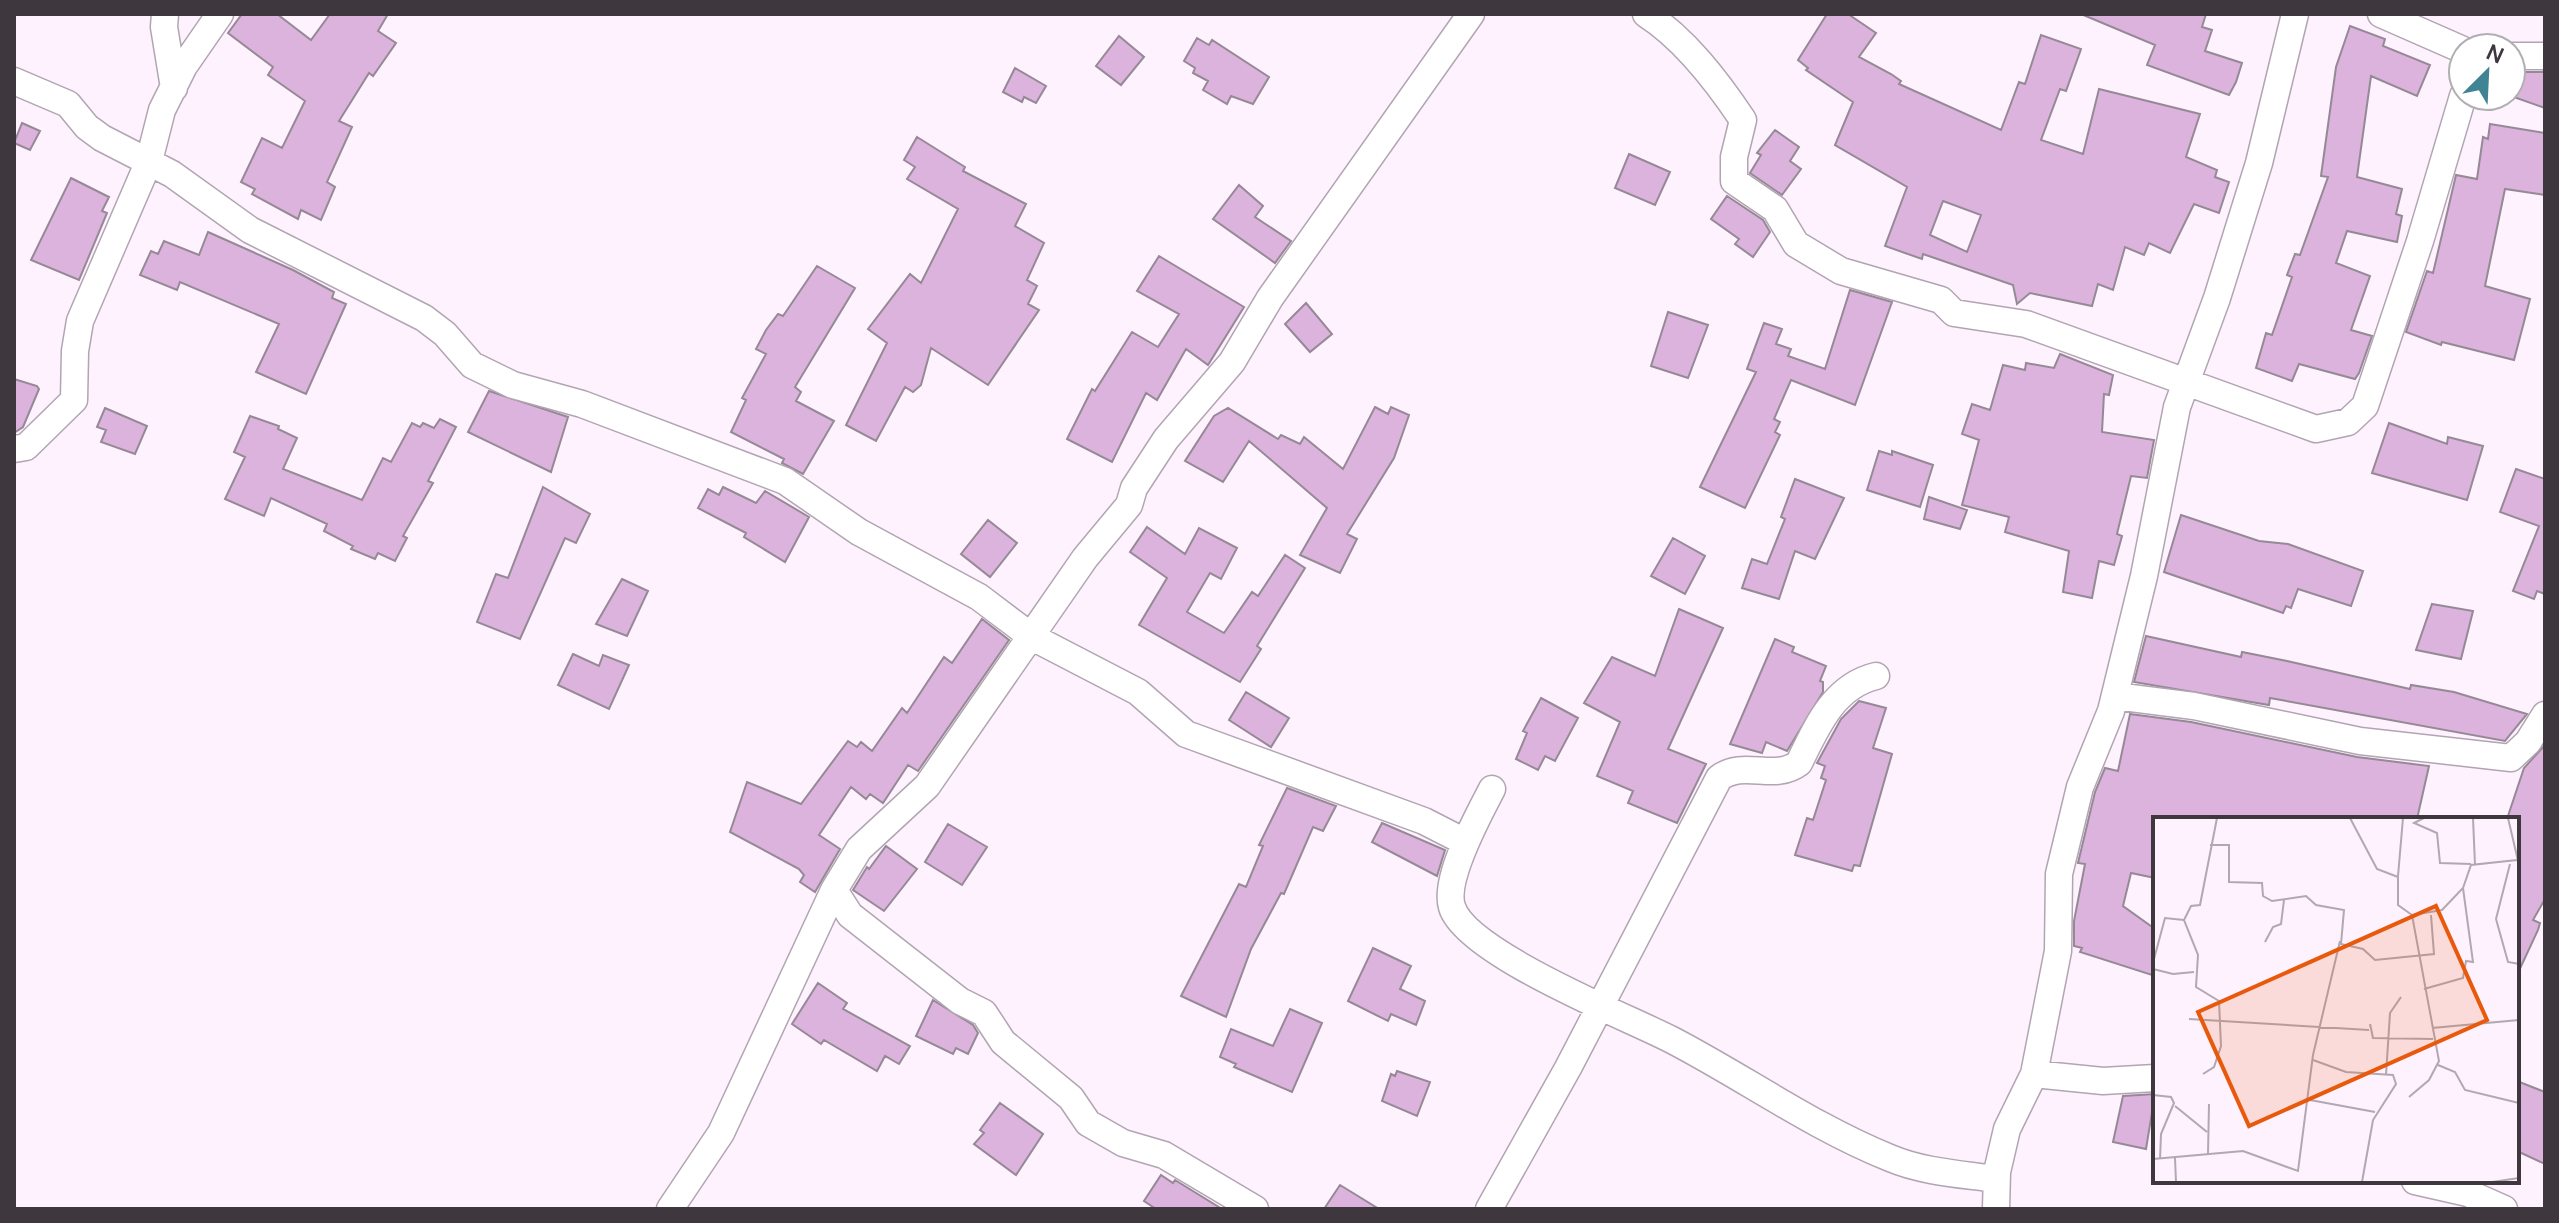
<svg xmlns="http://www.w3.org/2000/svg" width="2559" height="1223" viewBox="0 0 2559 1223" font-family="Manrope,sans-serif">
<rect width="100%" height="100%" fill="#fdf2fd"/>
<path fill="#dbb3dc" stroke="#968996" stroke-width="2" fill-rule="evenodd" d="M242,14h35l34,26 19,-26h58l-10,17 18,12 -23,33 -4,-3 -30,48 13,6 -25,55 8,5 -14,33 -20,-10 -3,9 -46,-25 3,-5 -14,-7 21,-44 20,10 23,-47 -37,-26 5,-8 -45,-34z
M1827,14h21l28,19 -17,24 32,17 10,7 -2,3 102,46 18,-48 6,2 16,-49 40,14 -15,42 -6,-2 -19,51 42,14 16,-65 101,25 -14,43 31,13 -2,7 14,5 -10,31 -25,-9 -24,49 -21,-10 -5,12 -19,-8 -12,43 -15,-6 -6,22 -62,-13 -13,11 -4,-19 -90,-31 -1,5 -37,-13 22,-59 -72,-42 18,-43 -47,-32 2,-2 -10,-8zM1943,201l38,14 -14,37 -37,-17z
M2081,14h125l-4,13 10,3 -7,21 37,12 -6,19 -7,13 -82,-30 8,-20z
M2350,26l35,13 -2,7 47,19 -13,31 -46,-20 -14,101 45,12 -6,25 6,2 -5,26 -50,-11 -11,32 34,13 -19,54 21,6 -13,37 -4,6 -56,-15 -7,17 -36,-13 10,-35 6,2 20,-58 -5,-2 8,-21 5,1 28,-78 -7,-1 15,-109z
M1119,36l25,21 -23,28 -25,-19z
M1197,38l12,7 3,-5 57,37 -16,27 -22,-8 -4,8 -24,-14 5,-9 -15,-8 2,-5 -11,-7z
M1015,68l31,18 -10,17 -12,-6 -2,5 -19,-10z
M2511,72h34v36l-34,-12z
M22,123l18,8 -10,19 -16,-7z
M2490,124l55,9v62l-40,-6 -20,97 45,13 -16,61 -72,-18 -1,3 -35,-13 21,-61 6,2 23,-98 21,4 6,-42 5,2z
M1775,130l24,17 -9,14 11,8 -19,26 -32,-22 11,-18 -4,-2z
M917,137l48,30 -2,4 63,33 -11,22 29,17 -17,37 10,6 -9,18 11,6 -51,75 -57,-37 -10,37 -8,7 -8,-5 -29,54 -30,-16 41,-82 -19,-14 42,-55 11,9 37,-74 -51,-30 8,-12 -11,-7z
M1629,154l41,18 -15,33 -40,-17z
M71,178l38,19 -7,14 5,2 -28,67 -48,-20z
M1239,185l24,21 -8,11 36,24 -16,22 -62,-44z
M1727,196l36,24 7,12 -17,25 -18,-13 4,-5 -28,-20z
M208,232l85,38 41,22 -2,6 14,6 -40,90 -50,-22 23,-48 -99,-42 -3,8 -37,-15 11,-24 7,3 6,-13 35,14z
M1159,256l85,51 -36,58 -22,-16 -29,51 -11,-7 -34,69 -45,-23 25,-50 3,2 37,-59 26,15 21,-33 -42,-23z
M817,266l38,22 -60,99 6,5 -5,9 38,20 -31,53 -21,-11 2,-4 -53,-27 15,-32 -4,-2 24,-44 -10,-5 10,-19 12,-16 5,2z
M1850,290l42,12 -37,103 -64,-25 -17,39 6,3 -5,10 5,3 -35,73 -45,-21 56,-115 -9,-3 17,-46 18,6 -6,15 15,5 -3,7 37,13z
M1306,303l26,31 -22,18 -25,-28z
M1668,312l40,13 -20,53 -37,-12z
M2060,354l53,21 -4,20 -5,-1 -2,38 52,8 -7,38 -16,-2 -14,58 5,2 -8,29 -15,-4 -7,37 -29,-6 6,-41 -64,-19 4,-15 -47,-12 17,-65 -17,-6 10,-30 18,6 13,-45 22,5 1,-7 28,5z
M14,379l23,7 2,3 -16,38 -9,6z
M489,391l79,26 -17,55 -83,-40z
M1375,407l13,7 3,-7 18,8 -15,43 -47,76 10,5 -17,34 -40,-18 27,-47 -78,-67 -26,41 -38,-21 29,-45 14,-8 50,31 3,-4 19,9 4,-7 39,32z
M105,408l42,18 -12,28 -34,-12 5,-12 -9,-3z
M250,416l29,10 -1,3 19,9 -14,31 79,31 21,-42 8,4 21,-39 8,4 3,-4 11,5 6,-9 16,8 -28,54 5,2 -30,53 4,2 -12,23 -17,-8 -3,6 -24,-10 2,-3 -29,-15 3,-7 -56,-26 -7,18 -39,-17 20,-42 -11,-5z
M2389,423l58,21 1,-7 35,9 -16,54 -95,-27z
M1879,451l13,4v-4l41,14 -13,42 -53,-17z
M2516,469l29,10v115l-8,-3 -3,8 -21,-8 26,-65 -39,-14z
M1795,479l49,19 -29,61 -20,-8 -16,48 -37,-11 10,-29 15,5 18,-45 -4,-2z
M543,487l47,27 -14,29 -11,-5 -45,101 -43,-17 19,-48 12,4z
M723,487l33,16 9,-12 44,26 -24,45 -41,-25 2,-4 -48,-25 10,-19 11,6z
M1929,497l38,13 -7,19 -36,-10z
M2181,515l78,26 29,3 75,27 -12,35 -53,-17 -7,19 -5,-2 -3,7 -119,-41z
M988,520l29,23 -27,34 -29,-23z
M1147,527l38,27 14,-26 38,20 -16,31 -11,-6 -23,39 37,21 28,-41 6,4 27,-41 20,13 -48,78 4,3 -21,33 -101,-57 28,-47 -37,-26z
M1673,538l32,18 -20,38 -34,-18z
M622,579l26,12 -21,45 -31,-12z
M2432,604l41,7 -12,48 -45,-9z
M1679,609l44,19 -55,121 38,15 -29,59 -49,-20 5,-12 -36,-15 23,-54 -36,-19 28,-46 43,19z
M982,619l27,21 -91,131 -10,-6 -25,38 -13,-9 -4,5 -15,-12 -32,48 21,14 -25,43 -15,-10 4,-7 -5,-6 -69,-37 17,-50 54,22 47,-63 9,6 4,-5 11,9 30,-43 5,5 37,-56 8,6z
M2146,636l95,21 1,-5 45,9 123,28 1,-4 43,7 73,22 -22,27 -235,-43 -1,7 -135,-23z
M1775,639l19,8 -2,5 34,14 -6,15 3,1v10l-36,59 -21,-9 -4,11 -32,-9z
M573,654l26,12 4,-11 26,10 -20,44 -51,-24z
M1246,692l43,26 -18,29 -42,-27z
M1541,698l37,20 -23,43 -10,-5 -7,14 -22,-11 11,-26 -4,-2z
M1859,701l27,7 -13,40 19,6 -32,112 -6,-1 -2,6 -57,-16 12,-37 6,2 13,-40 -5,-2 4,-12 -8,-3 24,-44z
M2130,714l61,8 166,35 72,9 -12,53h-262v59l-24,-5 -8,33 32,23v47l-75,-24 2,-4 -8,-2v-25l11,-57 -7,-1 17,-71 10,-24 13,3z
M2545,745v154l-12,21 7,3 -2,7 -21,45v-156h-10l17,-51z
M1287,788l49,18 -13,25 -10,-4 -29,67 -3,-1 -30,56 -25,68 -45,-21 58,-112 7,3 17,-41 -4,-1z
M1382,823l63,27 -8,26 -65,-34z
M948,824l39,23 -25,38 -37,-23z
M886,846l31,23 -33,42 -31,-21 14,-23 2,2z
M1373,948l38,18 -11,23 25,12 -9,24 -25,-11 -3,7 -40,-20z
M818,983l29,20 -4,6 67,37 -11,18 -14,-8 -8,15 -53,-31 -3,4 -29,-20z
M933,1000l40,25 5,8 -10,21 -12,-6 -3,6 -37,-18z
M1290,1009l32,14 -30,69 -58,-25 2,-3 -16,-7 11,-28 42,17z
M1397,1071l33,11 -13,34 -35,-15 9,-27 4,2z
M2517,1081l28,11v72l-28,-13z
M2155,1094l-9,55 -33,-7 10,-46z
M1000,1103l43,31 -27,41 -42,-31 10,-11 -4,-3z
M1161,1175l12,8 2,-3 47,29h-66l-12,-8z
M1340,1185l39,24h-55z"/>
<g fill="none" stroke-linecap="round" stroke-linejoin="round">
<defs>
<path id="street" d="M165,14l-1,13 10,61
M1646,14c39,25 71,67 97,106l-9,37v24l41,28 21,35 45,27 100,29 13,13 72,11 290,105 32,-7 17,-16 55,-165 43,-145
M2381,14l82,36
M2511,56h34
M14,81l54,23 19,23 15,11 70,36 78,56 174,88 21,16 27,31 41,20 69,19 203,77 74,51 120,65 53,40 106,55 48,42 238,87 41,21
M14,449l12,-2 48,-47 1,-49 5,-30 69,-160 13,-51 22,-44 36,-52
M2115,696l79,10 166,35 151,17 17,-16 17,-27
M1492,789c-13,25 -49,90 -40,118 14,46 175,110 220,133 73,38 141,87 218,118 33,14 71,16 106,21
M834,890l16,25 110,86 24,12 19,29 68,56 17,25 35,20 41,12 91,54
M2034,1074l69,7 52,-3
M2415,1181l53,12 36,16
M670,1209l51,-76 113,-243 25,-41 68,-63 158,-228 44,-53 5,-17 32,-49 66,-77 38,-64 201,-284
M1489,1209l79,-141 151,-290c25,-19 55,4 80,-15 18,-37 35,-77 77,-87
M1996,1209l1,-37 10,-43 27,-55 24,-123 1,-77 21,-87 31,-76 33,-135 33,-169 40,-109 42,-135 36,-149"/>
</defs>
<use href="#street" stroke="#b2a5b3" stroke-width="29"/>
<use href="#street" stroke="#fff" stroke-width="26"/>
</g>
<g transform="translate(2153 817)">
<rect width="366" height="366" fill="#fdf2fd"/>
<path fill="none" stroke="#b1a8b1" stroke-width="2" d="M197,1l27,51 21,8v28l14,10 27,146 -10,19 -20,17M271,1l-10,5 23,10 3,30 31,1M320,1l2,47M355,1l11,47M57,28h19v37l33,1 1,13 9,5 34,-5 10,9 28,5 -3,34 22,5 12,11 59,-6 -3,-39M357,47l-14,55 12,43 11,2M245,59l5,-58M259,98l30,-5 21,-22 8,-23 46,-5M112,125l8,-15 8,-3 3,-24M1,142l11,-41 19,2M0,152l20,5 21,-2M271,172l39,-11 3,-17 7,1 -10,-74M36,202l180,11M217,207l3,14 60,1M279,211l87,-8M160,243l33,12 47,3 3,9 -23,36 -11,62M285,248l17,7 10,18 54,13M50,257l11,-7 7,-21 -2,-45 -23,-14 2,-32 -14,-35 7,-14 9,-1 17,-87M233,258l4,-62 11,-16M0,278l18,2 3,6 -13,31 -1,26M157,283l65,12M22,289l32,26M55,337l1,-50M22,341l1,24M0,342l90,-8 55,20 15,-116 27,-114M133,365h62M339,365l27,-4"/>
<path fill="#e8590c" fill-opacity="0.15" stroke="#e8590c" stroke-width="4" d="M283,89l51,114 -238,106 -51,-114z"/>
<rect width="366" height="366" fill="none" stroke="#3e383e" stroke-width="4"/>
</g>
<rect width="2559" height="1223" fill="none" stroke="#3e383e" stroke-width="32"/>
<g transform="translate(2487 72) rotate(24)"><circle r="38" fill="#ffffff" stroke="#b2afb2" stroke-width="2"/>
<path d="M0-6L14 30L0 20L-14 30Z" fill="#408493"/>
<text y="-12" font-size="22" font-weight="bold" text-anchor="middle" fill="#3e383e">N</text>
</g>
</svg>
